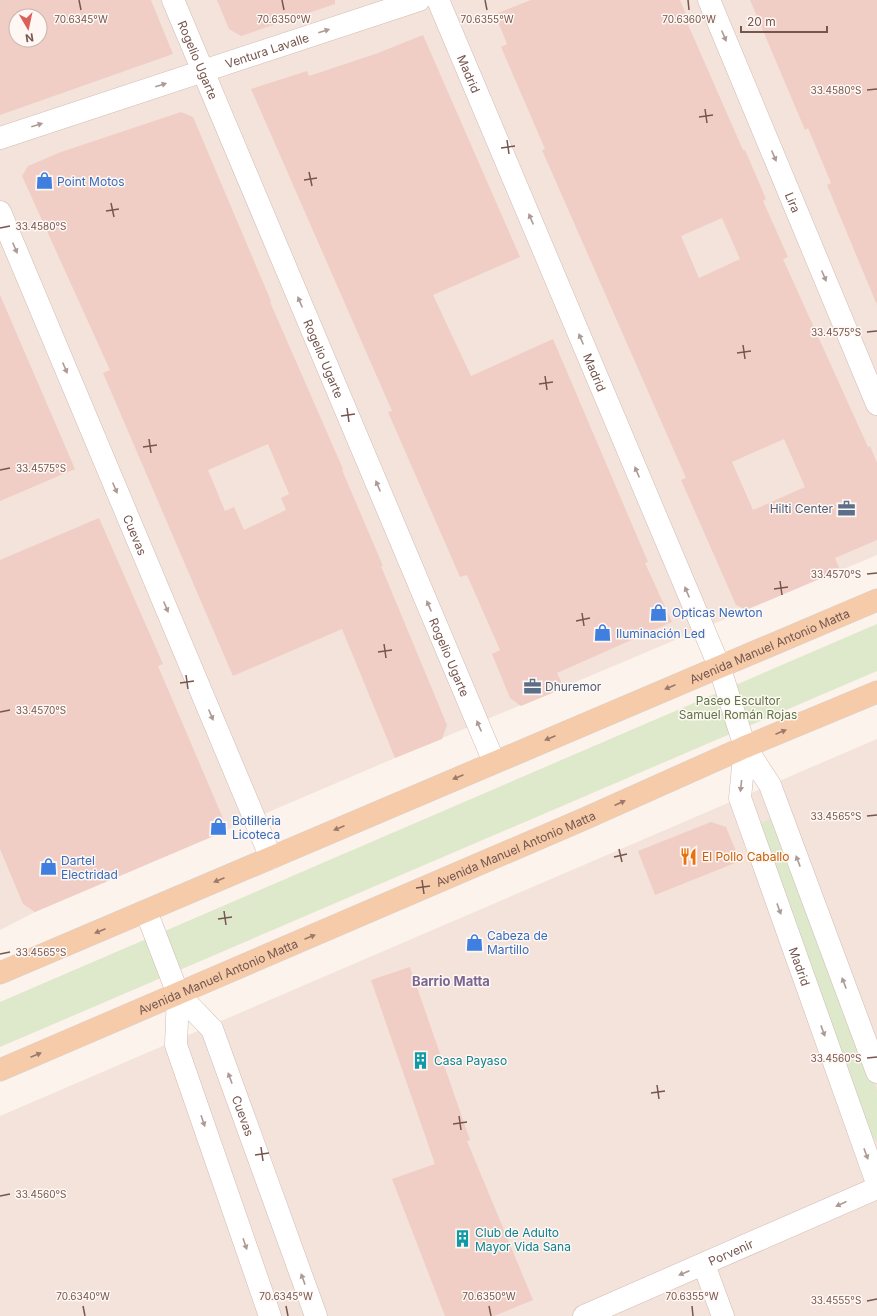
<svg xmlns="http://www.w3.org/2000/svg" width="877" height="1316" viewBox="0 0 877 1316" font-family="Inter,sans-serif">
<rect width="100%" height="100%" fill="#fcf3ec"/>
<path fill="#f3e3db" fill-rule="evenodd" d="M0,0h877v555l-482,203 -360,154 -35,18zM16,16h24v24h-24z
M877,739v577h-877v-200z"/>
<path fill="#dde9ca" d="M877,624v47l-877,376v-45z
M776,818l101,273v50l-6,-6 -112,-310 10,-6z"/>
<path fill="#f0cec5" fill-rule="evenodd" d="M0,0h151l22,54 -173,61zM16,16h24v24h-24z
M217,0h118v4l-94,32 -12,-7z
M531,0h149l8,19 -2,1 57,130h2l21,49 -3,2 25,56 -5,2 85,188 2,-1 7,17v77l-42,18 5,12 -94,40 -10,-5 -55,-125 5,-2 -144,-328 3,-1 -44,-102 6,-3 -12,-30zM722,218l18,41 -41,19 -18,-42zM784,439l21,48 -52,23 -21,-48z
M750,0h127v305l-50,-120 4,-2 -23,-55 -3,2z
M423,35l97,222 -87,38 38,81 82,-37 95,223 -3,1 27,59 -115,51 7,15 -43,18 -11,-8 -18,-44 8,-4 -33,-75 -7,2 -72,-165 4,-1 -141,-322 56,-18 2,5 69,-23z
M181,112l12,5 78,184 -1,1 73,167 -1,1 41,96h-2l66,159 -5,14 -47,19 -53,-129 -109,47 -130,-303 7,-3 -88,-194 6,-10 33,-14zM268,444l21,50 -8,4 5,12 -42,20 -10,-23 -9,4 -17,-41z
M0,295l75,174 -75,32z
M99,518l64,146 -5,2 70,164 -193,82 -12,-8 -23,-55v-289z
M711,822l15,5 14,34 -85,34 -17,-44z
M410,967l60,173 -3,1 66,159 -39,16h-49l-53,-137 43,-15 -64,-184z"/>
<g fill="none" stroke-linecap="round" stroke-linejoin="round">
<defs>
<g id="minor">
<path id="s1" d="M173,0l321,762"/>
<path id="s2" d="M438,0l281,666 26,81 25,38 107,287"/>
<path id="s3" d="M709,0l168,404"/>
<path id="s4" d="M0,138l419,-138"/>
<path id="s5" d="M0,212l271,646"/>
<path id="s6" d="M745,747l-5,51 137,385"/>
<path d="M146,911l32,83 -2,51 94,271"/>
<path id="s7" d="M178,994l34,35 104,287"/>
<path d="M704,1265l19,51"/>
<path id="s8" d="M584,1316l293,-128"/>
</g>
<g id="major">
<path id="s9" d="M0,973l877,-373"/>
<path id="s10" d="M0,1070l584,-251 161,-72 132,-55"/>
</g>
</defs>
<use href="#minor" stroke="#d0bbb4" stroke-width="23"/>
<use href="#major" stroke="#d9d0ce" stroke-width="23"/>
<use href="#minor" stroke="#fff" stroke-width="22"/>
<use href="#major" stroke="#f5cba9" stroke-width="22"/>
</g>
<defs><path id="oneway-solid" d="M-6-.8H1V-3.2L6.5 0L1 3.2V.8H-6Z"/></defs>
<g fill="#ad9a95">
<use href="#oneway-solid" transform="translate(324 31) rotate(-18)"/>
<use href="#oneway-solid" transform="translate(724 36) rotate(67)"/>
<use href="#oneway-solid" transform="translate(161 85) rotate(-18)"/>
<use href="#oneway-solid" transform="translate(37 125) rotate(-18)"/>
<use href="#oneway-solid" transform="translate(774 156) rotate(67)"/>
<use href="#oneway-solid" transform="translate(531 219) rotate(-113)"/>
<use href="#oneway-solid" transform="translate(15 248) rotate(67)"/>
<use href="#oneway-solid" transform="translate(824 276) rotate(67)"/>
<use href="#oneway-solid" transform="translate(300 302) rotate(-113)"/>
<use href="#oneway-solid" transform="translate(581 339) rotate(-113)"/>
<use href="#oneway-solid" transform="translate(65 368) rotate(67)"/>
<use href="#oneway-solid" transform="translate(637 472) rotate(-113)"/>
<use href="#oneway-solid" transform="translate(378 486) rotate(-113)"/>
<use href="#oneway-solid" transform="translate(115 488) rotate(67)"/>
<use href="#oneway-solid" transform="translate(687 592) rotate(-113)"/>
<use href="#oneway-solid" transform="translate(429 606) rotate(-113)"/>
<use href="#oneway-solid" transform="translate(166 607) rotate(67)"/>
<use href="#oneway-solid" transform="translate(211 715) rotate(67)"/>
<use href="#oneway-solid" transform="translate(479 726) rotate(-113)"/>
<use href="#oneway-solid" transform="translate(741 786) rotate(96)"/>
<use href="#oneway-solid" transform="translate(798 861) rotate(-111)"/>
<use href="#oneway-solid" transform="translate(779 909) rotate(70)"/>
<use href="#oneway-solid" transform="translate(844 983) rotate(-111)"/>
<use href="#oneway-solid" transform="translate(823 1031) rotate(70)"/>
<use href="#oneway-solid" transform="translate(230 1078) rotate(-110)"/>
<use href="#oneway-solid" transform="translate(203 1121) rotate(71)"/>
<use href="#oneway-solid" transform="translate(866 1154) rotate(70)"/>
<use href="#oneway-solid" transform="translate(841 1204) rotate(156)"/>
<use href="#oneway-solid" transform="translate(245 1244) rotate(71)"/>
<use href="#oneway-solid" transform="translate(684 1273) rotate(157)"/>
<use href="#oneway-solid" transform="translate(303 1279) rotate(-110)"/>
</g>
<g fill="#9c796a">
<use href="#oneway-solid" transform="translate(670 687) rotate(157)"/>
<use href="#oneway-solid" transform="translate(781 732) rotate(-23)"/>
<use href="#oneway-solid" transform="translate(550 738) rotate(157)"/>
<use href="#oneway-solid" transform="translate(458 777) rotate(157)"/>
<use href="#oneway-solid" transform="translate(620 803) rotate(-24)"/>
<use href="#oneway-solid" transform="translate(339 828) rotate(157)"/>
<use href="#oneway-solid" transform="translate(219 880) rotate(157)"/>
<use href="#oneway-solid" transform="translate(100 931) rotate(157)"/>
<use href="#oneway-solid" transform="translate(310 937) rotate(-23)"/>
<use href="#oneway-solid" transform="translate(36 1055) rotate(-23)"/>
</g>
<path fill="none" stroke="#76564f" stroke-width="1.5" d="M79,0l2,10M282,0l2,10M485,0l2,10M688,0l1,10M867,90l10,-1M705,109l2,14M699,117l14,-2M507,140l2,14M501,148l14,-2M309,172l3,14M304,180l13,-2M111,203l3,14M106,211l13,-2M0,228l10,-2M867,332l10,-1M743,345l2,14M737,353l14,-2M545,376l2,14M539,384l14,-2M347,408l2,14M341,416l14,-2M149,439l2,14M143,447l14,-2M0,470l10,-2M867,574l10,-1M780,581l2,14M774,589l14,-2M582,613l2,13M576,621l14,-3M384,644l2,14M378,652l14,-2M186,675l2,14M180,683l14,-2M0,712l10,-2M867,816l10,-1M619,849l3,13M614,857l13,-3M422,880l2,14M416,888l14,-2M224,911l2,14M218,919l14,-2M0,954l10,-2M867,1058l10,-1M657,1085l2,14M651,1093l14,-2M459,1116l2,14M453,1124l14,-2M261,1147l2,14M255,1155l14,-2M0,1196l10,-2M867,1301l10,-2M83,1306l2,10M286,1306l2,10M489,1306l2,10M692,1306l1,10"/>
<defs>
<symbol id="shop-bare" viewBox="-9 -9 18 18"><path d="M-5-2.5h2.3a2.7 3.5 0 0 1 5.4 0H5L5.5 6h-11ZM-1.5-2.5h3a1.5 2.3 0 0 0-3 0Z" fill="#3f7fe0" stroke="#fef7f3" stroke-width="2.5" paint-order="stroke"/></symbol>
<symbol id="office-bare" viewBox="-9 -9 18 18"><path d="M-6-3h4V-5.5h4V-3h4V5H-6ZM-1-4.5V-3h2v-1.5ZM-6 0V1H6V0Z" fill="#5c6f8a" stroke="#fef7f3" stroke-width="2.5" paint-order="stroke"/></symbol>
<symbol id="restaurant-bare" viewBox="-9 -9 18 18"><path d="M-5-6h1v4h1v-4h1v4h1v-4h1v5L-1.5 .5V6h-2V.5L-5-1ZM5-6V6H3V1.5H1.5Q1.5-4 5-6Z" fill="#e8710a" stroke="#fef7f3" stroke-width="2.5" paint-order="stroke"/></symbol>
<symbol id="building-bare" viewBox="-9 -9 18 18"><path d="M-4-6H4V6H1V3H-1V6H-4ZM-2.5-4.3h1.7v1.8h-1.7ZM.8-4.3h1.7v1.8H.8ZM-2.5-1h1.7V.8h-1.7ZM.8-1h1.7V.8H.8Z" fill="#0f9aa8" stroke="#fef7f3" stroke-width="2.5" paint-order="stroke"/></symbol>
</defs>
<g fill-rule="evenodd">
<use href="#shop-bare" x="32" y="168" width="25" height="25"/>
<use href="#office-bare" x="834" y="496" width="25" height="25"/>
<use href="#shop-bare" x="646" y="600" width="25" height="25"/>
<use href="#shop-bare" x="590" y="620" width="25" height="25"/>
<use href="#office-bare" x="520" y="674" width="25" height="25"/>
<use href="#shop-bare" x="206" y="814" width="25" height="25"/>
<use href="#restaurant-bare" x="676" y="844" width="25" height="25"/>
<use href="#shop-bare" x="36" y="854" width="25" height="25"/>
<use href="#shop-bare" x="462" y="930" width="25" height="25"/>
<use href="#building-bare" x="408" y="1048" width="25" height="25"/>
<use href="#building-bare" x="450" y="1226" width="25" height="25"/>
</g>
<g text-anchor="middle" dominant-baseline="central" stroke-width="3" stroke-linejoin="round" paint-order="stroke">
<g font-size="12" fill="#76564f" stroke="#fef7f3">
<text stroke="none"><textPath href="#s4" startOffset="281">Ventura Lavalle</textPath></text>
<text stroke="none"><textPath href="#s1" startOffset="65">Rogelio Ugarte</textPath></text>
<text stroke="none"><textPath href="#s2" startOffset="80">Madrid</textPath></text>
<text stroke="none"><textPath href="#s3" startOffset="219">Lira</textPath></text>
<text stroke="none"><textPath href="#s1" startOffset="389">Rogelio Ugarte</textPath></text>
<text stroke="none"><textPath href="#s2" startOffset="404">Madrid</textPath></text>
<text stroke="none"><textPath href="#s5" startOffset="350">Cuevas</textPath></text>
<text stroke="none"><textPath href="#s9" startOffset="836">Avenida Manuel Antonio Matta</textPath></text>
<text stroke="none"><textPath href="#s1" startOffset="713">Rogelio Ugarte</textPath></text>
<text stroke="none"><textPath href="#s10" startOffset="561">Avenida Manuel Antonio Matta</textPath></text>
<text stroke="none"><textPath href="#s6" startOffset="230">Madrid</textPath></text>
<text stroke="none"><textPath href="#s10" startOffset="237">Avenida Manuel Antonio Matta</textPath></text>
<text stroke="none"><textPath href="#s7" startOffset="141">Cuevas</textPath></text>
<text stroke="none"><textPath href="#s8" startOffset="160">Porvenir</textPath></text>
</g>
<g font-size="12" fill="#366cbe" stroke="#fef7f3" text-anchor="start">
<text x="57" y="181">Point Motos</text>
<text x="672" y="612">Opticas Newton</text>
<text x="616" y="633">Iluminación Led</text>
<text x="232" y="820">Botilleria<tspan x="232" dy="14">Licoteca</tspan></text>
<text x="61" y="860">Dartel<tspan x="61" dy="14">Electridad</tspan></text>
<text x="487" y="935">Cabeza de<tspan x="487" dy="14">Martillo</tspan></text>
</g>
<g font-size="12" fill="#4e5e75" stroke="#fef7f3" text-anchor="end">
<text x="833" y="508">Hilti Center</text>
<text x="545" y="686" text-anchor="start">Dhuremor</text>
</g>
<g font-size="12" fill="#5c7545" stroke="#fef7f3">
<text x="738" y="700">Paseo Escultor<tspan x="738" dy="14">Samuel Román Rojas</tspan></text>
</g>
<g font-size="12" fill="#c56008" stroke="#fef7f3" text-anchor="start">
<text x="702" y="856">El Pollo Caballo</text>
</g>
<g font-size="12" fill="#0d838f" stroke="#fef7f3" text-anchor="start">
<text x="434" y="1060">Casa Payaso</text>
<text x="475" y="1232">Club de Adulto<tspan x="475" dy="14">Mayor Vida Sana</tspan></text>
</g>
<g font-size="13" font-weight="bold" fill="#7b6791" stroke="#fef7f3">
<text x="451" y="981">Barrio Matta</text>
</g>
</g>
<g font-size="10" text-anchor="middle" fill="#76564f" stroke="#fef7f3" stroke-width="3" stroke-linejoin="round" paint-order="stroke">
<text x="81" y="23">70.6345°W</text>
<text x="284" y="23">70.6350°W</text>
<text x="487" y="23">70.6355°W</text>
<text x="689" y="23">70.6360°W</text>
<text x="836" y="94">33.4580°S</text>
<text x="41" y="230">33.4580°S</text>
<text x="836" y="336">33.4575°S</text>
<text x="41" y="472">33.4575°S</text>
<text x="836" y="578">33.4570°S</text>
<text x="41" y="714">33.4570°S</text>
<text x="836" y="820">33.4565°S</text>
<text x="41" y="956">33.4565°S</text>
<text x="836" y="1062">33.4560°S</text>
<text x="41" y="1198">33.4560°S</text>
<text x="83" y="1300">70.6340°W</text>
<text x="286" y="1300">70.6345°W</text>
<text x="489" y="1300">70.6350°W</text>
<text x="692" y="1300">70.6355°W</text>
<text x="836" y="1304">33.4555°S</text>
</g>
<g transform="translate(28 28) rotate(171)"><circle r="19" fill="#fef7f3" stroke="#c8b7b1"/>
<path d="M0-3L7 15L0 10L-7 15Z" fill="#dd5f59"/>
<text y="-6" font-size="11" font-weight="bold" text-anchor="middle" fill="#76564f">N</text>
</g>
<path d="M741 26v6h86v-6" fill="none" stroke="#76564f" stroke-width="2"/>
<text x="747" y="26" font-size="12" fill="#76564f" stroke="#fef7f3" stroke-width="3" paint-order="stroke">20 m</text>
</svg>
